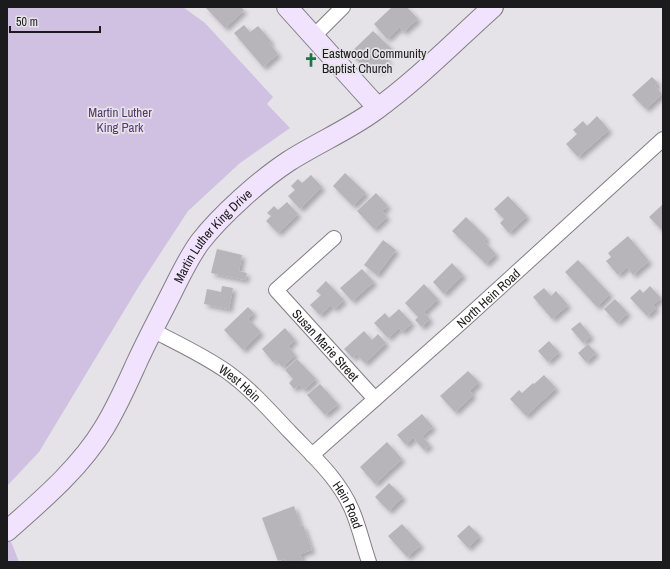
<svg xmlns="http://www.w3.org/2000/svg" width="670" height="569" viewBox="0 0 670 569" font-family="'Archivo Narrow',sans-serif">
<defs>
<filter id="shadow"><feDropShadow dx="3.5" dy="3.5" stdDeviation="2" flood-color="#0004"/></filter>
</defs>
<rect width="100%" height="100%" fill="#e5e3e8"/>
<path fill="#d0c0e1" d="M7,7h176l22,16 68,74 -6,7 23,24 -50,35 -52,48 -49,75 -100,166 -32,34z
M7,531l12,31h-12z"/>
<path fill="#b7b5b9" filter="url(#shadow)" d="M205,7h36l3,3 -19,18z
M392,7h15l11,12 -15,13 -3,-5 -13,12 -13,-15z
M244,25l6,7 8,-6 13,15 -2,2 9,11 -15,13 -29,-34z
M373,31l19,18 -8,7 5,5 -11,10 -11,-11 -5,5 -12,-12z
M652,77l6,6 -3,3 7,8 -16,15 -14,-14z
M597,116l12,14 -31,27 -12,-13 11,-10 -4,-4 10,-9 4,5z
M345,173l21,20 -13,13 -20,-20z
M311,175l11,12 -22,22 -12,-13 7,-6 -4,-4 7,-7 4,4z
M376,193l12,13 -6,5 5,6 -13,12 -17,-18z
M508,196l19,20 -18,17 -9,-10 4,-4 -10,-10z
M287,202l11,12 -20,19 -12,-12 5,-5 -4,-3 7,-7 4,4z
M663,204v27l-14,-14z
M466,217l21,21 -3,3 12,13 -10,10 -34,-33z
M628,236l21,25 -16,14 -6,-8 -9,8 -12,-14 5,-4 -3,-4z
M383,240l13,10 -19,25 -13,-10z
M217,249l25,6 -3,16 8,2 -2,7 -34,-7z
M578,260l32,34 -13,13 -32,-35z
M452,263l11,12 -19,19 -11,-12z
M362,269l12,13 -22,19 -12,-13z
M326,281l18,19 -10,9 -3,-4 -11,10 -10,-10 11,-10 -5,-4z
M424,284l14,15 -14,13 6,7 -8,8 -7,-7 3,-3 -13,-14z
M222,286l11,2 -4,21 -25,-5 3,-15 14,3z
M650,286l11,12 -8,7 3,3 -9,8 -17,-18 10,-9 3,4z
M544,288l7,8 5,-5 12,14 -16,14 -19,-22z
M615,299l13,14 -11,10 -13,-14z
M248,307l6,6 -6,6 13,13 -18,18 -19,-20z
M399,309l13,14 -10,9 -3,-4 -11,10 -14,-15 11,-10 4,5z
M580,322l11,14 -8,7 -12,-14z
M285,328l10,12 -7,6 7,9 -13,12 -6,-7 -3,2 -11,-13z
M364,331l8,9 6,-6 8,9 -21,20 -9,-9 -3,4 -9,-9z
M549,341l10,11 -11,10 -10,-11z
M588,344l8,9 -10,9 -8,-9z
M297,359l19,20 -12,11 -5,-5 -5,4 -5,-6 4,-4 -8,-9z
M468,371l11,11 -9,9 3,4 -18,17 -15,-16z
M544,375l12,13 -30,28 -16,-17 9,-9 3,3 11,-10 1,1z
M320,384l18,20 -13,11 -18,-20z
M422,414l11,13 -11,9 8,9 -6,5 -11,-12 -7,7 -9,-10z
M387,442l15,17 -27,25 -15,-17z
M389,483l14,14 -14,14 -14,-14z
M294,506l7,20 2,-1 9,25 -12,4 3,8h-18l-1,-3 -6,2 -16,-43z
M402,524l19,21 -14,12 -19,-21z
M469,525l11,11 -12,12 -11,-12z"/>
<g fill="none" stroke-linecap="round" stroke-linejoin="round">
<defs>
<g id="street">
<path d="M314,36l29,-29"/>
<path id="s1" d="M334,238l-58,52 99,109"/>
<path id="s2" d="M152,330c25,13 51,25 74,41 24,17 44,40 64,61 23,24 49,47 62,78 7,16 11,35 17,52"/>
<path id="s3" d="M312,455l151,-134 200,-182"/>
</g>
<g id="secondary">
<path d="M287,7l91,101"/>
<path id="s4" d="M7,531c35,-31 73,-63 97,-103 13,-21 23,-44 33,-66 11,-24 24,-48 36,-72 8,-16 16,-33 27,-48 21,-27 60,-62 89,-81 28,-18 59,-31 85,-50 43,-31 80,-69 119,-104"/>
</g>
</defs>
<use href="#street" stroke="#807e83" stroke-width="16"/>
<use href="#secondary" stroke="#807e83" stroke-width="22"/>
<use href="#street" stroke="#fff" stroke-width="14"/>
<use href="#secondary" stroke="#f1e3fe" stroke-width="20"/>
</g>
<defs>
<symbol id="church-bare" viewBox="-9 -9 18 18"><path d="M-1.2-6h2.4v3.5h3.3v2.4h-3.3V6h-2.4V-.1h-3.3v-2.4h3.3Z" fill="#1c7549" stroke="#e5e3e8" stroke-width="2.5" paint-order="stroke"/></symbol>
</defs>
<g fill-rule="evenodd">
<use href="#church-bare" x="301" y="50" width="20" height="20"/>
</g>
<g text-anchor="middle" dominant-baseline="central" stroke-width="3.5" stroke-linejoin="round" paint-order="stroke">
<g font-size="13" fill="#1b1a1c" stroke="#e5e3e8" text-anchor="start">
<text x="322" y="53">Eastwood Community<tspan x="322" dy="15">Baptist Church</tspan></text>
</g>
<g font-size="13" fill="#553770" stroke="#e5e3e8">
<text x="120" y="112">Martin Luther<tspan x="120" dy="15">King Park</tspan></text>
</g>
<g font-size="13" fill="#1b1a1c" stroke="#e5e3e8">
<text stroke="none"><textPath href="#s4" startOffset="364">Martin Luther King Drive</textPath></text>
<text stroke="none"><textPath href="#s3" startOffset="236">North Hein Road</textPath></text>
<text stroke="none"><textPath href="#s1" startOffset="152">Susan Marie Street</textPath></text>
<text stroke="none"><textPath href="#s2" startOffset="103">West Hein</textPath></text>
<text stroke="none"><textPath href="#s2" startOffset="267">Hein Road</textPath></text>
</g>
</g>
<rect width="670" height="569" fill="none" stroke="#1b1a1c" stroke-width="16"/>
<path d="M10 26v6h90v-6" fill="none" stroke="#1b1a1c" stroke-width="2"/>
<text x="16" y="26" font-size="12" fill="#1b1a1c" stroke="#e5e3e8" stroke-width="3" paint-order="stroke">50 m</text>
</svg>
